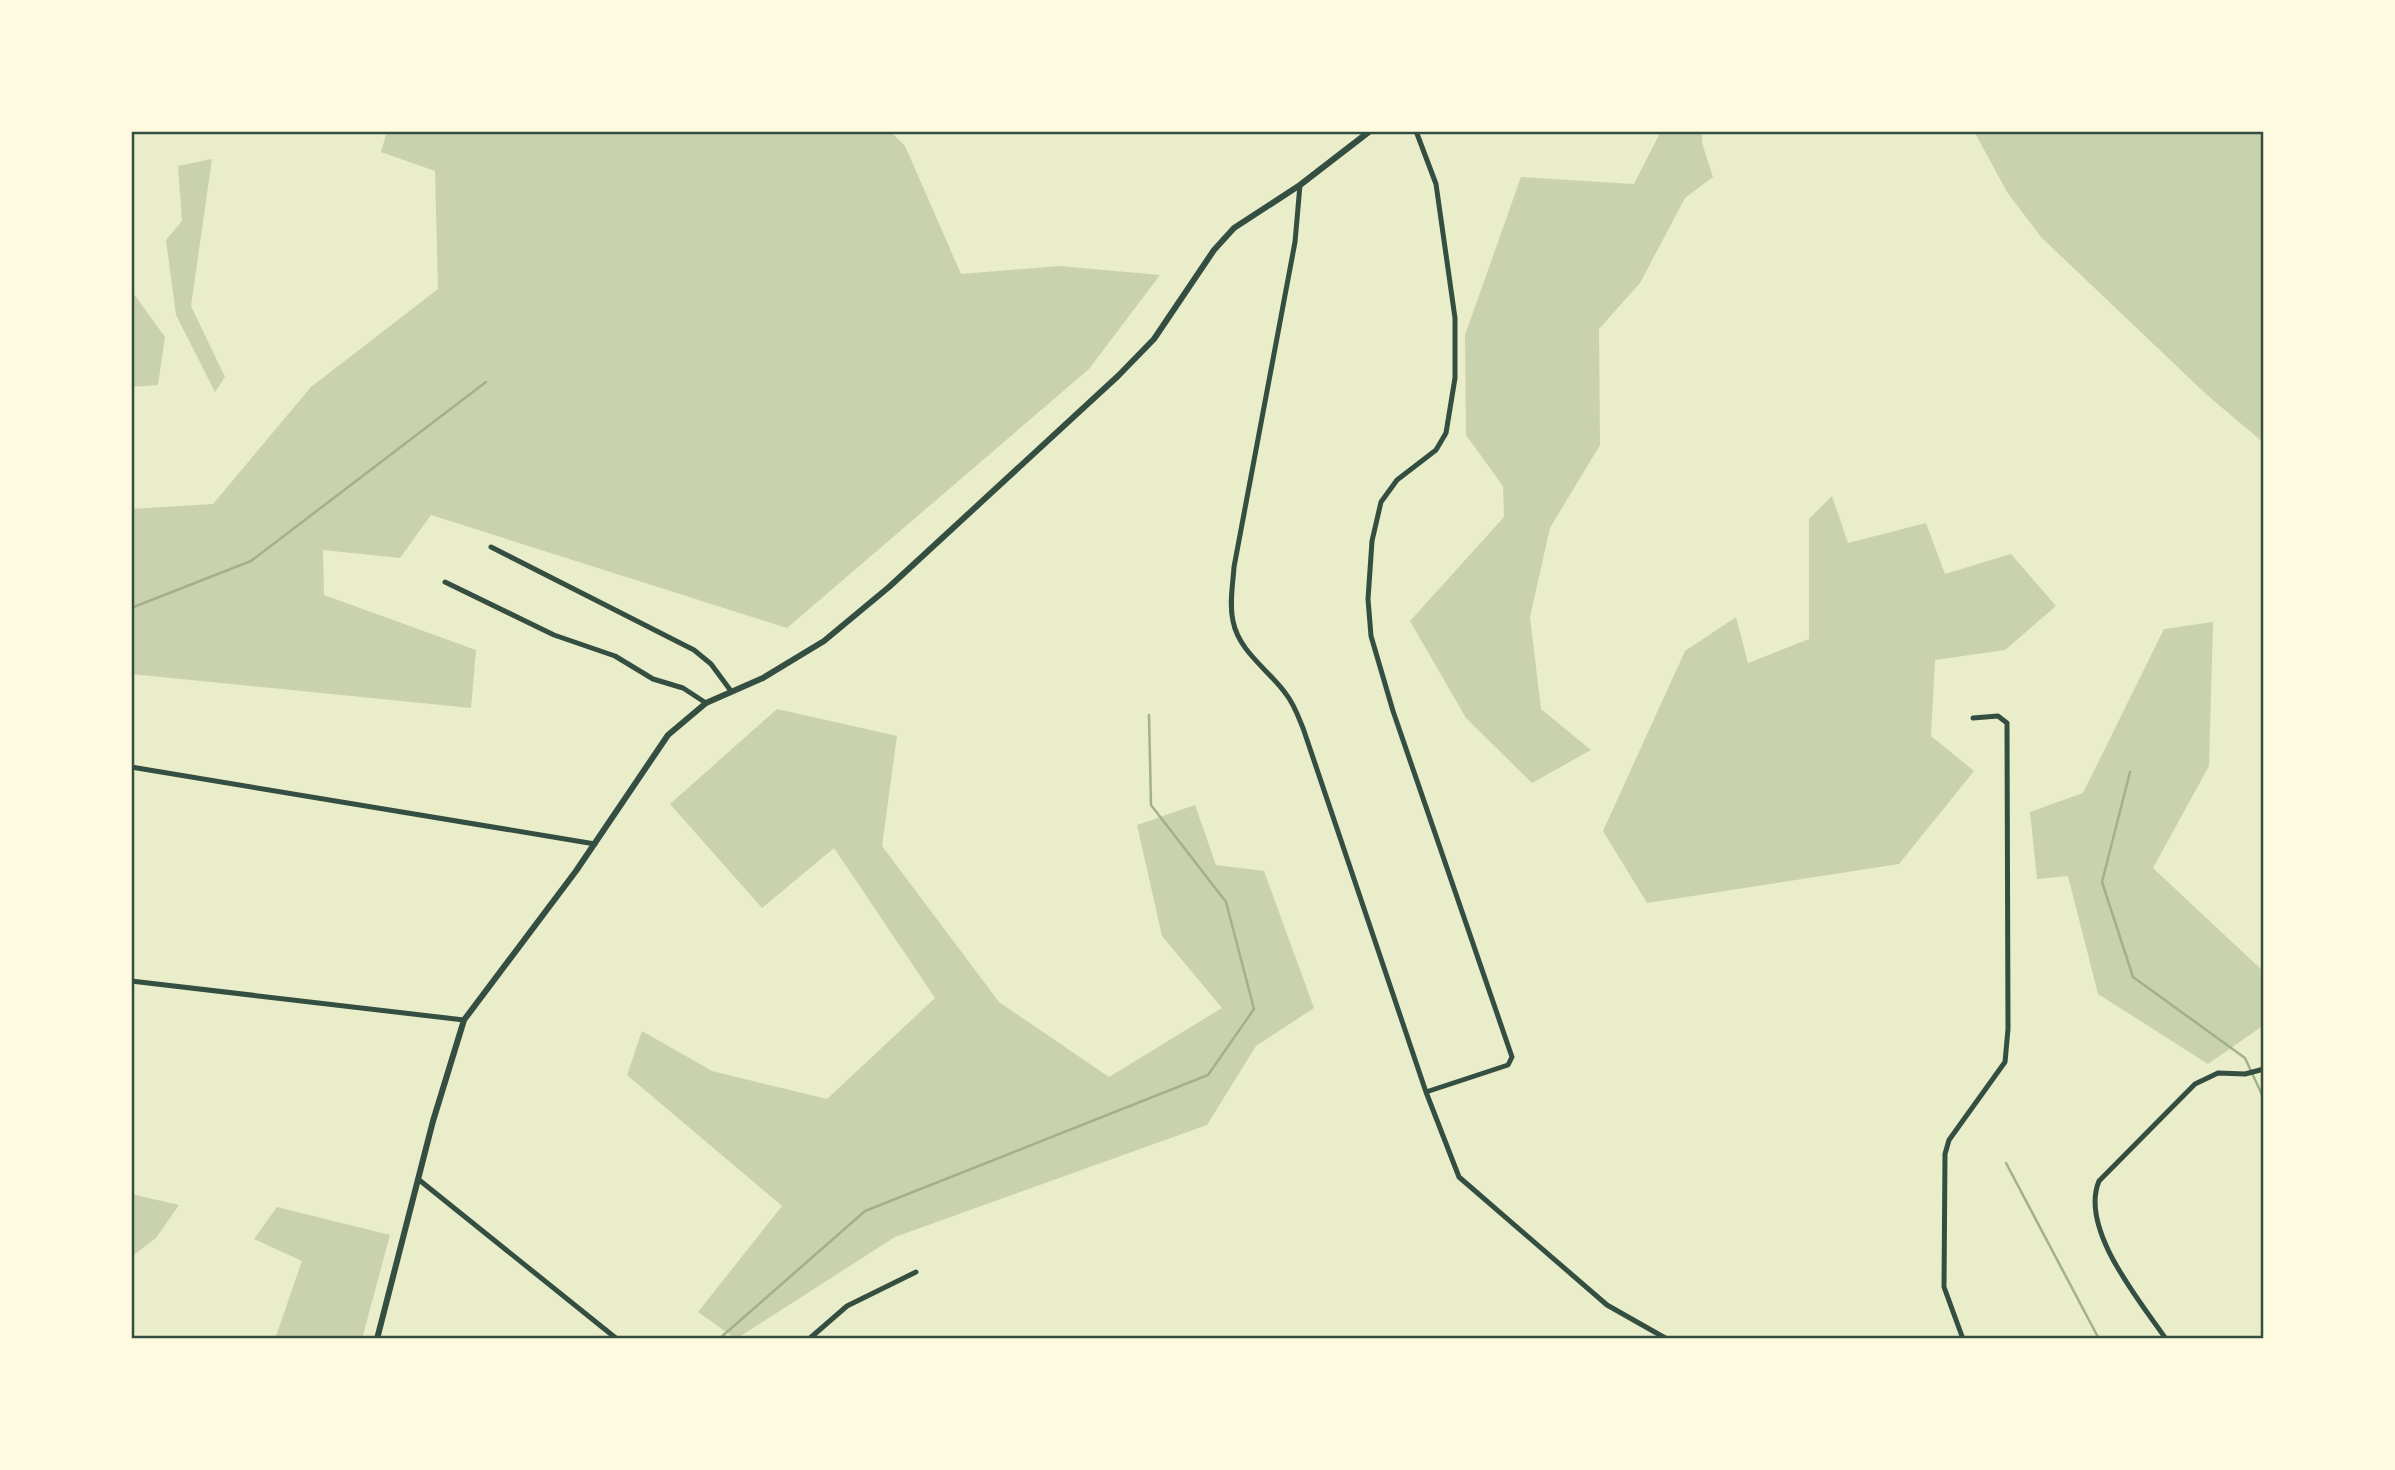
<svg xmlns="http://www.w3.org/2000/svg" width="2395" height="1470" viewBox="0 0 2395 1470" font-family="'IBM Plex Sans',sans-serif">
<rect width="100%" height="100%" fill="#e9edc9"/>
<path fill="#cad2ad" d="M387,131h503l15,15 56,128 98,-8 101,9 -71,94 -302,259 -356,-113 -31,43 -77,-8 1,45 152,55 -5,58 -340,-34v-165l82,-5 98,-117 127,-98 -3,-118 -54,-19z
M1661,131h41v12l11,34 -28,21 -45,85 -41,46 1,116 -50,83 -20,89 11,92 50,41 -59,33 -66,-65 -56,-97 94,-104 -1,-31 -37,-51 -1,-100 56,-158 113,7z
M1974,131h290v312l-57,-48 -166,-158 -34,-45z
M212,159l-21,147 34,71 -10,15 -39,-77 -10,-75 16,-19 -4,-55z
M131,290l34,47 -7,48 -27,2z
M1832,496l16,47 78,-20 19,51 66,-20 45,52 -51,44 -70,10 -4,76 43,35 -75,93 -252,39 -44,-72 82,-180 51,-34 12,46 61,-24v-120z
M2213,622l-4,144 -56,102 111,104v53l-56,39 -110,-70 -30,-118 -31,3 -7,-67 53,-19 81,-164z
M777,709l120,27 -15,110 117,156 110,75 113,-69 -60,-72 -25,-111 58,-20 21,60 48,6 50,137 -58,38 -49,79 -312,112 -159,102 -38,-27 84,-106 -155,-131 15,-44 70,40 115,28 108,-101 -101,-150 -72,60 -92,-104z
M131,1194l48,11 -23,33 -25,19z
M277,1207l113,28 -28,104h-87l27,-78 -48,-22z"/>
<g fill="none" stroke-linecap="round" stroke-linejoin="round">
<path stroke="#a3b18a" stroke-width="2.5" d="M131,608l120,-47 235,-179
M2130,772l-28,110 31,95 112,81 19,41
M2006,1163l93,176
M719,1339l146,-128 343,-136 46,-66 -28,-107 -75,-97 -2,-90"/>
<path stroke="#344e41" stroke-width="5" d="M1416,131l20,53 19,134v60l-9,55 -10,17 -39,30 -16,22 -9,39 -4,58 3,37 22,75 119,346 -4,8 -82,27
M1300,185l-5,57 -61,325c-1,17 -5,36 -1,54 6,31 36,49 53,73 8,10 12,22 17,34l123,364 33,85 148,128 60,34
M491,547l203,103 17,14 20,27
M445,582l109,53 61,21 38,23 30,9 23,15
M131,767l464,77
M131,981l333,39
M418,1179l199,160
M809,1339l38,-33 69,-34
M1963,1339l-19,-52 1,-133 4,-14 56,-78 3,-33 -1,-306 -9,-7 -25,2
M2166,1339c-26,-38 -87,-110 -67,-158l96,-97 23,-11 27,1 19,-5"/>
<path stroke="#344e41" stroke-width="6" d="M377,1339l56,-218 31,-101 112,-149 92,-136 38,-32 57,-25 61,-37 65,-54 229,-211 36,-37 60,-89 20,-22 66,-43 70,-54"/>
</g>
<rect width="2395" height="1470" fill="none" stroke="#fefae0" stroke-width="266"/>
<rect x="133" y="133" width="2129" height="1204" fill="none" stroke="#344e41" stroke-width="2.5"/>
</svg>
